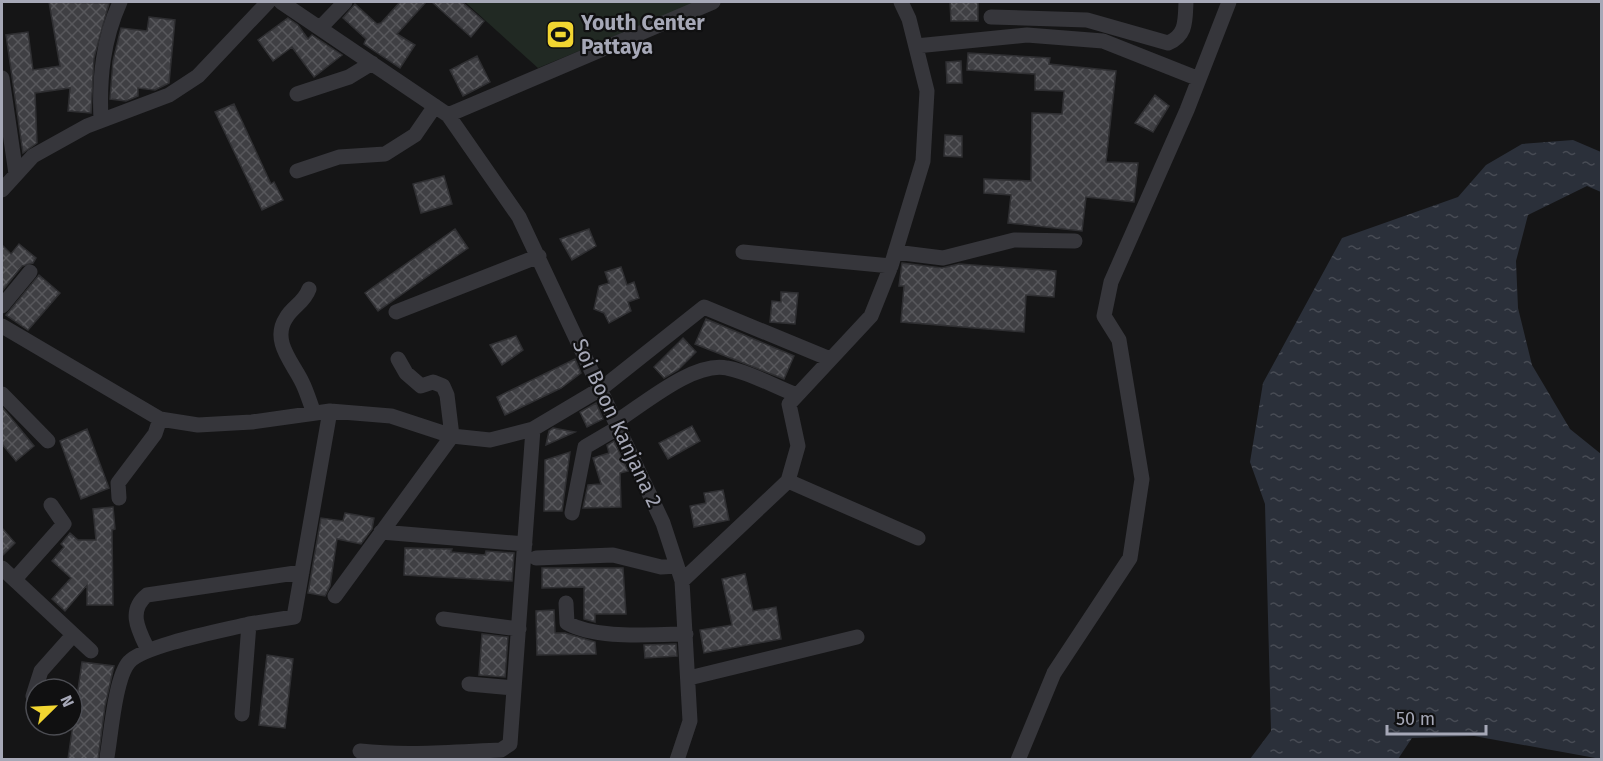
<svg xmlns="http://www.w3.org/2000/svg" width="1603" height="761" viewBox="0 0 1603 761" font-family="'Fira Sans',sans-serif">
<defs>
<pattern id="water-ripples" width="26" height="14" patternUnits="userSpaceOnUse" patternTransform="scale(1.5)"><rect width="26" height="14" fill="#2b303a"/><path d="M2 4q2-2 4 0t4 0M15 11q2-2 4 0t4 0" fill="none" stroke="#474b54"/></pattern>
<pattern id="building-cross-hatch" width="8" height="8" patternUnits="userSpaceOnUse" patternTransform="scale(1.5)"><rect width="8" height="8" fill="#3f3f43"/><path d="M0 0l8 8M0 8l8-8" fill="none" stroke="#58585c"/></pattern>
</defs>
<rect width="100%" height="100%" fill="#151516"/>
<path fill="#212923" d="M465,2h232l-159,66z"/>
<path fill="url(#water-ripples)" d="M1573,140l28,12v40l-14,-6 -59,29 -12,46 2,47 14,57 38,64 31,25v305l-127,-23 -62,2 -14,21h-148l21,-28 -6,-227 -15,-42 13,-79 79,-145 116,-41 28,-32 36,-21z"/>
<path fill="url(#building-cross-hatch)" stroke="#2f2f32" stroke-width="1.5" d="M49,2l60,1 -15,55 -3,55 -23,-2 2,-23 -35,5 2,50 -14,10 -17,-118 22,-3 5,38 27,-4z
M400,2h26l-29,32 18,11 -15,23 -36,-24 2,-5 -23,-21 12,-14 22,20 4,-1z
M432,2h30l22,19 -13,16z
M950,2h28v19h-27z
M149,17l26,3 -6,63 -14,7 -17,-2v8l-12,5 -16,-2 3,-38 8,-33 26,3z
M288,18l10,7 10,14 4,-4 30,20 -28,22 -22,-30 -19,14 -15,-21z
M968,53l82,5 -1,6 67,7 -10,91 32,1 -4,39 -48,-5 -4,34 -74,-8 3,-28 -27,-2v-14l47,2 1,-68 30,1 2,-23 -29,-1v-16l-68,-4z
M477,56l13,26 -27,14 -13,-26z
M961,61l1,22h-15l-1,-21z
M1155,95l14,11 -16,26 -18,-9z
M234,104l37,80 3,-2 9,18 -21,10 -47,-98z
M945,135l17,1v21l-18,-1z
M444,176l8,28 -31,9 -8,-29z
M455,229l13,19 -90,63 -13,-18z
M589,229l7,17 -24,14 -12,-21z
M19,244l17,14 -3,5 -11,3 -20,25v-46l9,9z
M902,263l40,5 17,-4 97,7 -2,26 -28,-2 -2,37 -123,-10 3,-36h-5z
M621,267l6,18 7,-3 5,16 -11,4 3,9 -22,12 -5,-10 -10,-4 5,-23 10,-3 -4,-11z
M39,275l21,18 -32,37 -22,-15z
M781,292l17,1 -3,31 -25,-2 2,-21 9,1z
M706,319l88,37 -10,23 -89,-35z
M516,336l7,14 -21,15 -12,-20z
M683,338l13,14 -18,18 -14,8 -10,-11z
M575,359l6,14 -20,15 -56,27 -8,-18z
M596,403l7,16 -16,8 -7,-15z
M2,407l32,39 -18,15 -14,-17z
M692,426l8,15 -32,18 -9,-16z
M553,428l22,4 -29,13 3,-14z
M87,429l22,59 -28,11 -21,-58z
M614,441l14,30 -8,2 1,34 -38,1 5,-23 13,-1 -8,-26 16,-5 -2,-8z
M570,452l-8,59h-18l1,-51z
M723,490l6,30 -35,7 -4,-21 16,-3 -2,-10z
M113,507l2,22 -3,1 1,75h-26v-20l-22,26 -13,-12 19,-21 -19,-17 12,-14 -3,-3 9,-11 8,7h18l-3,-31z
M345,513l29,5 -2,11 -11,15 -24,-5 -7,47 -5,10 -17,-3 13,-75 22,3z
M2,528l13,15 -13,13z
M405,548l47,1 -1,3 34,3 1,-4 28,2 -2,28 -108,-6z
M542,568h81l3,46h-31v8l-11,-3v-32l-42,1z
M745,574l8,37 23,-4 5,32 -77,14 -4,-23 32,-5 -10,-46z
M554,610l1,23h10l30,9 1,12 -59,1 -1,-44z
M482,634l26,3 -3,40 -26,-2z
M676,644l1,12 -32,2 -1,-13z
M267,655l26,4 -8,69 -26,-3z
M82,662l32,4 -9,40 -7,53h-30z"/>
<g fill="none" stroke-linecap="round" stroke-linejoin="round">
<path stroke="#36363b" stroke-width="15" d="M281,2l167,113 71,102 144,306 19,58 8,140 -13,39
M991,17l96,3 81,23c19,-8 17,-23 18,-41
M320,28l25,-26
M916,46l111,-11 76,6 96,38
M2,78l14,96
M297,94l52,-17 23,-14
M448,115l265,-113
M101,120c-2,-42 2,-80 19,-118
M297,171l42,-14 46,-3 30,-19 20,-29
M2,190l31,-34 54,-30 82,-31 29,-19 70,-74
M743,252l148,14
M895,252l48,6 71,-18 61,1
M309,289c-5,14 -16,17 -23,29 -15,23 7,45 16,64 5,10 8,21 12,31
M2,306l28,-34
M396,312l143,-56
M2,326l158,93 38,6 54,-3 78,-11 61,5 61,20 38,4 43,-11 69,-41 102,-81 126,52
M2,394l46,47
M617,421c27,-17 77,-60 110,-53 23,4 48,19 70,27
M788,481l130,57
M119,498l-1,-15 37,-49 5,-15
M572,513l13,-66 34,-20
M381,532l144,12
M536,558l77,-3 48,12 16,-1
M2,568l89,83
M15,579l49,-55 -13,-19
M682,581l106,-100 10,-35 -9,-42 82,-88 20,-50 32,-105 4,-70 -18,-72 -8,-17
M335,596l117,-160 -5,-41 -4,-9 -10,-4 -12,4 -15,-13 -8,-14
M566,603l1,20c31,17 85,11 119,11
M443,619l76,10
M148,650c-9,-19 -21,-39 -1,-55l155,-23
M689,678l168,-41
M469,684l45,4
M36,702l-3,-6 8,-25 32,-36
M242,714l7,-90 45,-7 36,-206
M360,751c47,5 93,1 141,-1l9,-6 23,-315
M107,757c4,-22 8,-79 22,-95 15,-17 96,-32 120,-38
M1018,760l36,-87 76,-115 12,-79 -23,-139 -15,-24 7,-34 76,-172 42,-108"/>
</g>
<defs>
<symbol id="stadium-square" viewBox="-11 -11 22 22"><rect x="-9" y="-9" width="18" height="18" rx="4" fill="#f2d631" stroke="#101011"/><path d="M0-5a6.5 5 0 1 0 0 10a6.5 5 0 1 0 0-10ZM-3.5-1.8h7v3.6h-7Z" fill="#111"/></symbol>
</defs>
<g fill-rule="evenodd">
<use href="#stadium-square" x="544" y="18" width="33" height="33"/>
</g>
<g text-anchor="middle" dominant-baseline="central" stroke-width="4.5" stroke-linejoin="round" paint-order="stroke">
<g font-size="21" font-weight="bold" fill="#a6a8b7" stroke="#101011" text-anchor="start">
<text x="581" y="23">Youth Center<tspan x="581" dy="24">Pattaya</tspan></text>
</g>
<g font-size="21" fill="#a6a8b7" stroke="#101011">
<text transform="translate(617 423) rotate(65)">Soi Boon Kanjana 2</text>
</g>
</g>
<rect width="1603" height="761" fill="none" stroke="#a6a8b7" stroke-width="6"/>
<g transform="translate(54 707) rotate(66)"><circle r="28" fill="#101011" stroke="#4c4d53" stroke-width="1.5"/>
<path d="M0-4.5L10 22L0 15L-10 22Z" fill="#f2d631"/>
<text y="-9" font-size="16" font-weight="bold" text-anchor="middle" fill="#a6a8b7">N</text>
</g>
<path d="M1387 725v9h99v-9" fill="none" stroke="#a6a8b7" stroke-width="3"/>
<text x="1396" y="725" font-size="18" fill="#a6a8b7" stroke="#101011" stroke-width="4.5" paint-order="stroke">50 m</text>
</svg>
